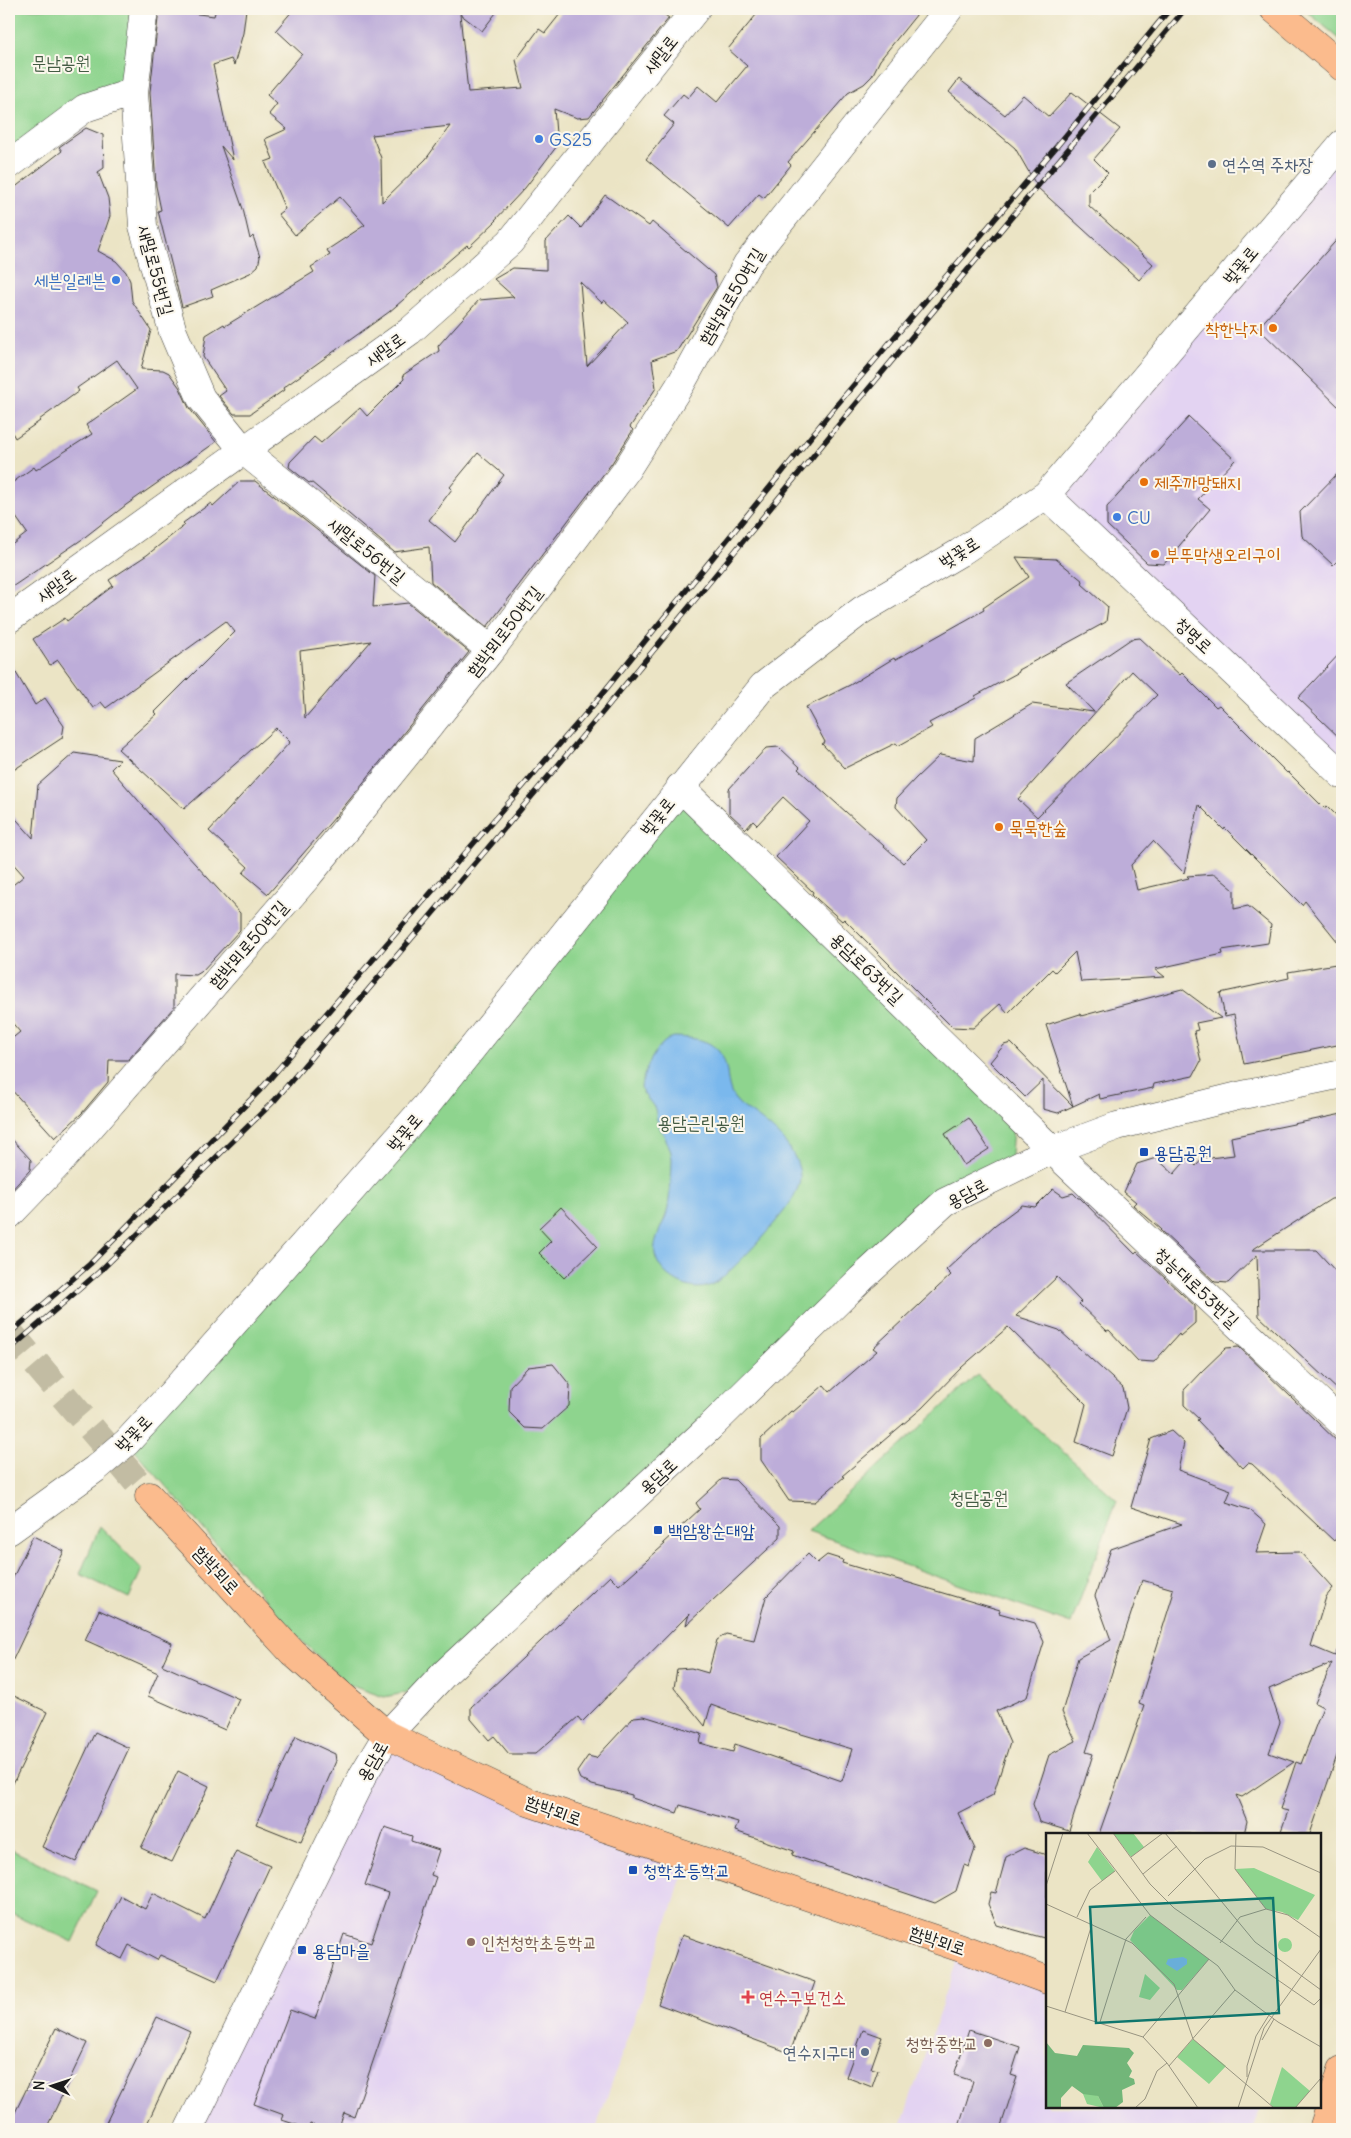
<svg xmlns="http://www.w3.org/2000/svg" width="1351" height="2138" viewBox="0 0 1351 2138" font-family="Delius,'Poor Story',sans-serif">
<rect width="100%" height="100%" fill="#fbf7ec"/>
<filter id="ink" filterUnits="userSpaceOnUse"><feTurbulence type="fractalNoise" baseFrequency=".02" numOctaves="2"/><feDisplacementMap in="SourceGraphic" scale="10" xChannelSelector="R" yChannelSelector="G"/><feConvolveMatrix kernelMatrix="1 2 1 2 8 2 1 2 1" color-interpolation-filters="sRGB"/></filter>
<filter id="wash" filterUnits="userSpaceOnUse"><feTurbulence type="fractalNoise" baseFrequency=".0096" numOctaves="4" result="noise"/><feDisplacementMap in="SourceGraphic" scale="20" xChannelSelector="R" yChannelSelector="G"/><feGaussianBlur stdDeviation="1.12" result="paint"/><feColorMatrix in="noise" values="0 0 0 0 0 0 0 0 0 0 0 0 0 0 0 0 0 1.4 0 .05"/><feComposite in="paint" operator="in"/></filter>
<g filter="url(#wash)">
<rect width="100%" height="100%" fill="#ebe4c5"/>
<path fill="#e3d3f2" d="M1342,144v637l-296,-286z
M387,1735l303,121 -94,273h-388l-16,-6z
M961,1948l86,32v127h214l-9,22h-352z"/>
<path fill="#8ed48e" stroke="#557855" d="M9,9h135l-10,83 -125,73z
M1304,9h38v32z
M680,787l334,325 -4,58 -56,28 -509,475 -40,20 -21,4 -35,-12 -49,-46 -173,-197z
M977,1375l140,125 -46,124 -263,-93z
M100,1526l42,43 -13,29 -49,-24z
M10,1849l87,42 -24,51 -64,-30z"/>
<path fill="#7ab8ed" stroke="#4b6a84" d="M674,1037c27,1 48,4 53,35 1,9 2,19 7,26 5,7 13,12 20,17 19,14 39,30 45,54 3,10 -1,20 -6,29 -9,17 -65,80 -82,87 -20,10 -49,-8 -55,-27 -6,-17 9,-34 12,-50 2,-17 4,-33 4,-49 -1,-15 -11,-26 -15,-39 -1,-4 -1,-8 -2,-11 -4,-8 -13,-14 -14,-22 3,-17 16,-46 33,-50z"/>
<g id="blocks">
<path fill="#bdadd9" fill-rule="evenodd" d="M159,9l55,7 2,-7h30l-3,24 -9,32 -3,-6 -18,6 20,95 -12,-14 22,63 7,30 3,-3 7,21 -2,9 -8,7 -39,17 2,6 -31,11 -24,-96 3,-1 -5,-24 -6,-94z
M294,9h205l-17,22 -22,-17 8,78 55,-4 -7,-28 23,-31 6,4 19,-24h93l12,9 -80,99 -12,1 -23,-9 3,37 -32,42 -30,32 1,1 -27,26 -2,-2 -78,67 -106,76 1,2 -34,24h-16l-15,-18 7,-5 -23,-34 3,-22 18,-11 1,2 89,-54 -3,-5 19,-12 -3,-5 38,-25 -25,-28 -45,38 -17,-21 7,-5 -20,-47 8,-3 -8,-20 22,-10 -18,-15 8,-10 -10,-9 35,-41 -26,-24zM450,126l-24,33 -44,43 -1,-44 -9,-23z
M761,9h160l-41,51 -8,16 -8,8 -16,9 -60,69 3,3 -27,33 -5,-4 -30,34 -83,-69 28,-35 -10,-8 19,-22 5,4 10,-12 19,16 30,-36 -19,-17z
M959,79l46,36 18,-20 26,22 23,-25 48,37 -26,30 14,14 -19,19v14l64,58 -14,16 -101,-92 -23,-40 -66,-56z
M86,128l17,7 1,33 -6,4 10,26 2,18 -12,35 18,10 10,11 4,9 2,20 19,29 -10,39 22,1 6,3 11,15 9,20 27,34 -90,63 -45,35 -72,49v-42l18,-14 -18,-26v-22l25,-18 2,3 56,-36 -6,-9 51,-36 -20,-29 -40,28 2,3 -40,29 1,1 -25,17 -6,-11v-235l53,-41 -3,-4z
M605,195l44,31 3,-4 62,53 3,12 -40,64 -25,9 4,28 -26,39 3,3 -21,33 -125,164 -56,-45 -2,-35 -35,5 -83,-70 -2,1 -20,-16 1,-5 24,-25 7,6 39,-35 7,8 37,-37 -1,-4 36,-24 -1,-5 41,-46 35,-3 -20,-18 19,-11 33,2v-29l23,-25 12,12zM580,282l22,21 2,-3 24,22 -41,44zM478,453l26,22 -49,67 -26,-22 23,-31 -2,-2z
M1342,234v176l-84,-82z
M1189,417l46,43 -37,39 12,10 -46,55 -17,-1 -40,-38v-18z
M1342,469v87l-9,9 -31,-29 -2,-24z
M240,481h15l120,95 -2,31 35,-4 61,49 -127,157 -74,85 -25,-21 5,-6 -39,-36 81,-89 -14,-14 -92,81 -66,-60 39,-35 -2,-2 80,-80 -9,-11 -120,87 -5,-6 -8,6 -35,-48 -8,5 -17,-26 32,-21 2,3 46,-35 -4,-6 38,-25 38,-30 -2,-2 28,-20 2,3zM371,641l-66,77 -5,-67z
M1016,557l40,2 27,22 -1,3 26,23 -2,15 -88,48 1,2 -44,24 1,2 -47,25 3,4 -34,19 -2,-3 -51,25 -23,-24 3,-2 -19,-35 44,-22 44,-27 1,2 89,-50 -1,-2 46,-31z
M1140,638l40,37 2,-2 34,34 3,-2 68,68 1,-1 36,36 3,-2 15,15v126l-37,-46 -3,4 -77,-77 -1,2 -25,-25 -15,68 -31,-32 -22,24 6,25 52,-12 -2,-2 28,-2 19,16v19l14,-3 23,19 -3,18 -46,7 1,4 -68,15 10,8 -84,5 -6,-30 -20,20 -3,-3 -44,44 -8,-9 -27,24 -21,-1 -108,-108 -2,2 -24,-21 -6,-6 1,-2 -37,-35 33,-36 -26,-24 -26,28 -4,-4 -7,8 -17,-16v-24l37,-41 13,-1 21,20 -2,2 105,94 23,-23 -30,-33 1,-9 19,-20 24,-23 34,6 1,-23 57,-34 62,8 -28,-29 65,-44zM1132,671l25,24 -120,122 -19,-18z
M1342,651v89l-44,-42z
M9,661l26,44 10,-7 19,28 -2,12 -53,35z
M74,753l46,7 -9,9 52,60 77,84v17l-39,42 -5,3 -22,-1v33l-46,53h-19l-1,22 -26,31 -27,25 -46,-51v-46l11,-9 -11,-13v-131l15,-12 -15,-17v-48l24,27 5,-53z
M1342,963v81l-98,20 -10,-49 -9,2 -5,-24 69,-15 -1,-6z
M1182,989l39,29 -25,5 2,7 -4,1 7,30 -8,15 -39,8 -1,4 -53,11 -1,-5 -41,19 -15,-4v-29l-18,17 -35,-35 14,-17 7,-2 62,63 -27,-81 34,-11 1,2z
M1342,1114v84l-11,1 -79,51h64l24,26 2,11v107l-83,-78 -2,-61 -29,28 -13,-1 -55,-52 1,-1 -28,-24 3,-3 -12,-10 13,-28 19,-6 18,16 14,-16 8,8 10,-11 4,3 24,-3 -3,-18z
M969,1118l20,31 -25,16 -19,-31z
M9,1136l22,24 -1,10 -21,23z
M1053,1189l10,7 10,-3 5,5h2l55,56 2,-2 58,54v17l-15,13 -1,-2 -25,28 -16,-1 -29,-31 -2,1 -28,-27 2,-2 -24,-25 -41,39 43,14 64,58 4,20 -15,48 -36,-14 10,-38 -78,-77 -46,40 -40,41 -80,68 2,1 -29,25 -26,-1 -28,-41v-21l30,-28 2,1 31,-27 6,7 47,-41 -4,-3 78,-73 -5,-5 49,-45 27,-20 13,2z
M561,1207l36,39 -33,32 -25,-25 12,-12 -12,-13z
M1239,1347l103,99v85l-8,10 -82,-77 -4,-1 -5,5 -46,-48 2,-1 -15,-14v-15l17,-18 25,-24z
M553,1364l17,21 -1,21 -26,23 -18,-1 -16,-16 1,-26 18,-19z
M1171,1431l13,12 -6,27 53,20 -5,12 24,8 16,14 -10,29 44,-1 33,36 -7,9 -15,49 24,10 7,-16v101l-32,93h-30l8,-23 -8,-2 16,-47 5,2 22,-57 -8,-4 17,-40 -63,26 11,33 -11,31 25,9 -52,35 -6,-2 11,26 -3,13h-145l45,-128 -5,-2 34,-109 -1,-1 1,-5 -31,-9 -56,172 7,2 -24,77 -30,-9 -6,-18 16,-49 27,-14 -14,-29 16,-54 33,-18 -16,-44 16,-47 71,-25 -51,-17 20,-68z
M722,1479l13,1 45,46v12l-94,87 3,-11 -107,108 -4,-5 -43,37h-26l-15,-18 -5,4 -18,-21v-12l139,-131 9,9 46,-41 -2,-1 37,-34 -4,-6z
M33,1536l31,15 -55,117v-82z
M808,1554l9,9 10,-8 16,5 -1,3 158,47 -1,3 36,10 9,19 -17,55 -31,14 14,32 -17,52 -35,18 17,36 -6,18 -5,-2 -8,26 -21,12 -143,-48 2,-4 -59,-20 3,-9 -58,-17 -3,8 -45,-15v-3l-40,-10 -12,-6 -3,-7 11,-16 8,2 38,-41 10,-1 58,18 -2,9 33,9 2,-8 107,37 10,-32 -108,-32 -33,-12 -6,21 -31,-38 3,-19 14,-1 17,5 9,-33 9,-6 28,6 12,-43z
M99,1610l73,33 -10,22 77,34 -14,31 -77,-34 10,-23 -73,-33z
M14,1696l33,16 -38,80v-86z
M95,1732l34,16 -53,114 -34,-15z
M296,1736l39,18 1,7 -35,81 -45,-18z
M178,1771l31,15 -37,76 -31,-14z
M385,1827l27,9 -1,5 28,9 -8,25 5,2 -82,240 -10,-4 -6,16h-13l-15,-5 -1,5 -27,-9 2,-5 -30,-11 36,-94 25,9 29,-85 27,9 17,-50 -23,-8z
M1024,1848l23,7v72l-3,11 -47,-13 -9,-21 3,-12 5,1 10,-36z
M236,1851l34,15 -53,115 -57,-26 -3,5 -28,-15 -7,14 -26,-14 25,-49 24,13 8,-16 52,26z
M682,1935l133,47 -25,71 -132,-49z
M157,2017l33,15 -44,94 8,3h-51z
M56,2028l31,15 -41,86h-37v-4z
M863,2030l19,7 -11,31 7,2 -6,17 -26,-10z
M969,2030l51,17 -9,28 6,2 -17,52h-42l15,-48 -19,-6z"/>
</g>
</g>
<g filter="url(#ink)">
<use href="#blocks" fill-opacity="0" stroke="#3b3a35" stroke-width="1"/>
<g fill="none" stroke-linecap="round" stroke-linejoin="round">
<path stroke="#c2bca3" stroke-width="28" stroke-dasharray="28 14" stroke-linecap="butt" d="M9,1332l140,164"/>
<defs>
<path id="minor" d="M144,9l-10,83 9,134 30,106 28,66 43,53 247,199
M9,165l76,-57 49,-16
M1046,495l296,280
M9,619l401,-288 100,-89 186,-233
M680,787l372,363 290,273
M9,1215l51,-53 247,-285 184,-227 134,-178 57,-90 65,-118 202,-255
M9,1531l86,-62 32,-27 45,-49 253,-286 338,-421 99,-76 97,-57 87,-58 296,-351
M189,2129l174,-354 24,-40 58,-62 265,-246 151,-148 84,-77 107,-52 65,-24 121,-30 104,-22"/>
<path id="major" d="M1274,9l68,58
M149,1496l143,156 95,83 141,67 433,146 86,32
M1323,2129l19,-59"/>
</defs>
<use href="#minor" stroke="#3b3a35" stroke-width="29"/>
<use href="#major" stroke="#3b3a35" stroke-width="29"/>
<use href="#minor" stroke="#fff" stroke-width="28"/>
<use href="#major" stroke="#fbbb8d" stroke-width="28"/>
<defs>
<path id="rail" d="M9,1334l81,-70 171,-175 328,-379 246,-303 222,-261 113,-137
M9,1350l90,-78 176,-172 322,-381 249,-303 339,-407"/>
</defs>
<use href="#rail" stroke="#1c1c1c" stroke-width="5.5"/>
<use href="#rail" stroke="#fbf7ec" stroke-width="4" stroke-dasharray="11" stroke-linecap="butt"/>
</g>
</g>
<g fill="#3f7fe0" stroke="#fbf7ec" stroke-width="2">
<circle cx="539" cy="139" r="5"/>
<circle cx="116" cy="280" r="5"/>
<circle cx="1117" cy="517" r="5"/>
</g>
<g fill="#5c6f8a" stroke="#fbf7ec" stroke-width="2">
<circle cx="1212" cy="164" r="5"/>
<circle cx="865" cy="2052" r="5"/>
</g>
<g fill="#e8710a" stroke="#fbf7ec" stroke-width="2">
<circle cx="1273" cy="328" r="5"/>
<circle cx="1144" cy="482" r="5"/>
<circle cx="1155" cy="554" r="5"/>
<circle cx="999" cy="827" r="5"/>
</g>
<g fill="#1a4fb4" stroke="#fbf7ec" stroke-width="2">
<rect x="1139" y="1147" width="10" height="10" rx="2.5"/>
<rect x="653" y="1525" width="10" height="10" rx="2.5"/>
<rect x="628" y="1865" width="10" height="10" rx="2.5"/>
<rect x="297" y="1945" width="10" height="10" rx="2.5"/>
</g>
<g fill="#8d6e63" stroke="#fbf7ec" stroke-width="2">
<circle cx="471" cy="1942" r="5"/>
<circle cx="988" cy="2043" r="5"/>
</g>
<path fill="#e0444e" stroke="#fbf7ec" stroke-width="2" d="M745.5 1989.5h5v5h5v5h-5v5h-5v-5h-5v-5h5z"/>
<g text-anchor="middle" dominant-baseline="central" stroke-width="4" stroke-linejoin="round" paint-order="stroke">
<g font-size="18" fill="#1c1c1c" stroke="#fbf7ec">
<text transform="translate(660 54) rotate(-51)">새말로</text>
<text transform="translate(1240 265) rotate(-50)">벚꽃로</text>
<text transform="translate(156 270) rotate(75)">새말로55번길</text>
<text transform="translate(731 296) rotate(-59)">함박뫼로50번길</text>
<text transform="translate(385 349) rotate(-36)">새말로</text>
<text transform="translate(367 550) rotate(39)">새말로56번길</text>
<text transform="translate(959 552) rotate(-32)">벚꽃로</text>
<text transform="translate(56 585) rotate(-36)">새말로</text>
<text transform="translate(504 631) rotate(-52)">함박뫼로50번길</text>
<text transform="translate(1194 635) rotate(43)">청명로</text>
<text transform="translate(657 816) rotate(-51)">벚꽃로</text>
<text transform="translate(248 944) rotate(-49)">함박뫼로50번길</text>
<text transform="translate(867 968) rotate(44)">용담로63번길</text>
<text transform="translate(404 1132) rotate(-49)">벚꽃로</text>
<text transform="translate(967 1193) rotate(-28)">용담로</text>
<text transform="translate(1197 1287) rotate(43)">청능대로53번길</text>
<text transform="translate(133 1433) rotate(-45)">벚꽃로</text>
<text transform="translate(658 1476) rotate(-43)">용담로</text>
<text transform="translate(217 1570) rotate(48)">함박뫼로</text>
<text transform="translate(372 1761) rotate(-60)">용담로</text>
<text transform="translate(554 1810) rotate(20)">함박뫼로</text>
<text transform="translate(938 1940) rotate(19)">함박뫼로</text>
</g>
<g font-size="18" fill="#445c44" stroke="#fbf7ec">
<text x="61" y="62">문남공원</text>
<text x="701" y="1122">용담근린공원</text>
<text x="979" y="1497">청담공원</text>
</g>
<g font-size="18" fill="#366cbe" stroke="#fbf7ec" text-anchor="start">
<text x="549" y="139">GS25</text>
<text x="106" y="280" text-anchor="end">세븐일레븐</text>
<text x="1127" y="517">CU</text>
</g>
<g font-size="18" fill="#4e5e75" stroke="#fbf7ec" text-anchor="start">
<text x="1222" y="164">연수역 주차장</text>
<text x="855" y="2052" text-anchor="end">연수지구대</text>
</g>
<g font-size="18" fill="#c56008" stroke="#fbf7ec" text-anchor="start">
<text x="1263" y="328" text-anchor="end">착한낙지</text>
<text x="1154" y="482">제주까망돼지</text>
<text x="1165" y="554">부뚜막생오리구이</text>
<text x="1009" y="827">묵묵한숲</text>
</g>
<g font-size="18" fill="#164399" stroke="#fbf7ec" text-anchor="start">
<text x="1154" y="1152">용담공원</text>
<text x="668" y="1530">백암왕순대앞</text>
<text x="643" y="1870">청학초등학교</text>
<text x="312" y="1950">용담마을</text>
</g>
<g font-size="18" fill="#785e54" stroke="#fbf7ec" text-anchor="start">
<text x="481" y="1942">인천청학초등학교</text>
<text x="978" y="2043" text-anchor="end">청학중학교</text>
</g>
<g font-size="18" fill="#be3a42" stroke="#fbf7ec" text-anchor="start">
<text x="759" y="1997">연수구보건소</text>
</g>
</g>
<g transform="translate(1046 1833)">
<rect width="275" height="275" fill="#ebe4c5"/>
<path d="M67,0h20l11,14 -13,10zM51,14l18,24 -13,10 -14,-19zM208,35l61,27 -17,25 -16,-8 -16,-3 -31,-40zM104,82l59,44 -27,31h-5l-47,-50 4,-9zM232 112a7 7 0 1 1 14 0a7 7 0 1 1-14 0ZM99,141l15,14 -10,12 -11,-3zM147,206l33,27 -17,18 -32,-27zM236,234l28,24 -15,17h-21l-4,-4zM44,259l8,4 6,12 -17,-4 -4,-10z" fill="#8ed48e"/>
<path d="M0,209l9,11 22,3 6,-11 46,3 5,5 -7,10 5,8 -3,6 5,2 1,5 -13,6 1,12 -8,6h-11l-6,-12 -15,-2 -11,-8 -11,12v10h-15z" fill="#72b679"/>
<path d="M137,124l4,2v5l-10,7 -11,-7 2,-5z" fill="#7ab8ed"/>
<path fill="none" stroke="#989481" stroke-width="1" d="M41,0l63,82 68,51 17,24 43,32 43,25M67,0l37,51 24,24 140,97 7,-7M119,0l90,109 66,48M190,0l-1,36 31,40M85,24l32,-24M97,41l34,-28M0,53l17,-53M122,63l37,-37 26,-13 32,1 58,26M0,71l86,39 42,41 19,55 81,69M31,84l13,-27 25,-19M174,110l20,-26 26,-8 22,6 33,23M0,173l97,31 24,26 31,45M19,179l27,-88M54,189l26,-83 20,-22M97,204l66,-78M216,207l12,-21M123,233l66,-76M201,244v-11l9,-30 13,-21M89,275l10,-9 12,-28 10,-8M192,275l26,-80 57,-79M249,275l26,-30"/>
<path fill="#0f766e" fill-opacity="0.15" stroke="#0f766e" stroke-width="2.5" d="M227,65l6,115 -183,10 -6,-116z"/>
<rect width="275" height="275" fill="none" stroke="#1c1c1c" stroke-width="2.5"/>
</g>
<rect width="1351" height="2138" fill="none" stroke="#fbf7ec" stroke-width="30"/>
<g transform="translate(52 2086) rotate(273)" stroke="#fbf7ec" stroke-width="4" paint-order="stroke">
<path d="M0-4L9 19L0 12L-9 19Z" fill="#1c1c1c"/>
<text y="-8" font-size="14" font-weight="bold" text-anchor="middle" fill="#1c1c1c">N</text>
</g>
</svg>
